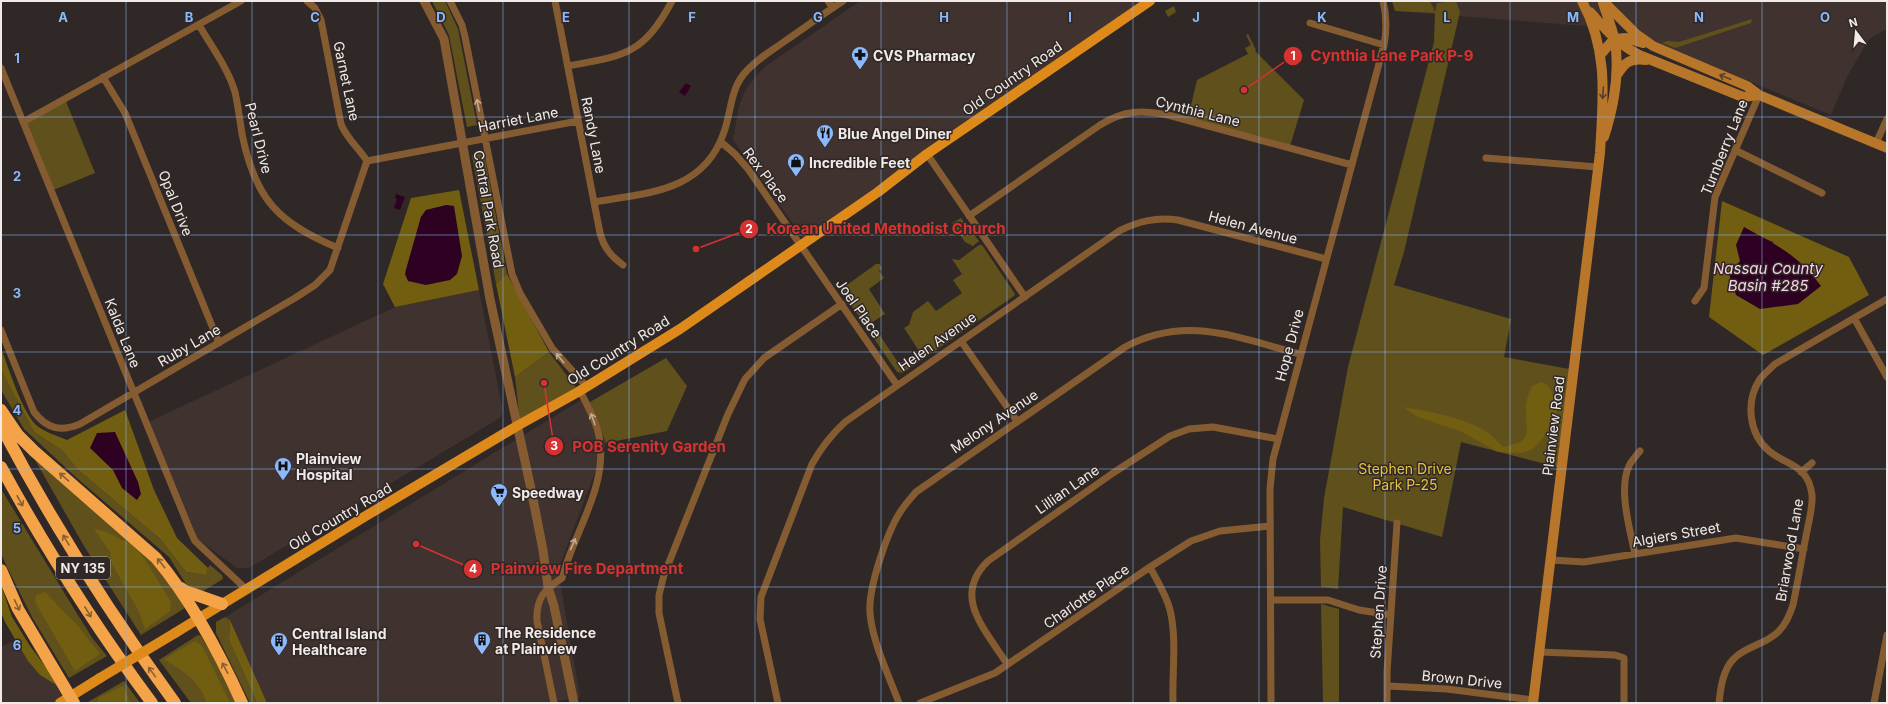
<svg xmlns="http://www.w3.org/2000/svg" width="1888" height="704" viewBox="0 0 1888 704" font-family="Inter,sans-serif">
<rect width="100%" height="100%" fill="#302826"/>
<path fill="#40322e" d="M860,1h282l-338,238 -71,-99 6,-34 6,-15 10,-14 11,-11z
M1392,1h495v28l-18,10 -23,40 -15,36 -166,-68 -26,-15 -25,-28 -29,22 -190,-15z
M479,290l24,121 -3,7 -251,150h-12l-41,-30 -50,-115 249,-116z
M586,397l4,5 16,41 -48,127 22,127 -31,6h-282l-37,-83 -5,-3z
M16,640l12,21 12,14 16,10 8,14 -7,4h-56v-56z"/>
<path fill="#60511c" d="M432,1h13l13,28 19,96 -10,2 -18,-92z
M1392,1h38l5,11 2,-9 19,-2 4,11 -56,240 -10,33 117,34 -7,38 65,12 -12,98 -96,-25 -19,95 -99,-30 -5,82 -17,-2 -1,-47 4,-42 24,-131 86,-325 1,-29 -40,-2z
M1174,6l2,6 -8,5 -3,-6z
M1752,19l-1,4 -76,25 -13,-5 5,-2 12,1z
M1248,34l8,16 -1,1 49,49 -14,46 -102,-28 9,-38 51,-26 -3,-6 6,-3 -5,-10z
M65,99l30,74 -44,18 -28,-69z
M480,151l4,2 23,121 -11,10 -24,-128 3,-4z
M961,218l18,23 -6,5 -8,-4 -13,-19z
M979,245h3l33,49 -1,2 -111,77 -6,-1 -24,-35 4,-6 22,33 15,-8 -1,-1 6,-4 -15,-23 5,-3 4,-13 15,-11 8,10 26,-18 -9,-13 9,-6 -10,-15 7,1z
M876,264h4l2,5 -3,2 5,7 -15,11 16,25 -14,9h-7l-24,-33z
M549,352l28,37 -57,32 -5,-44z
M666,358l21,28 -20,45 -61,12 -16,-41z
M1,370l33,62 29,19 13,17 84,71 26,33 20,3 2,-7 2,-3 12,10 1,4 -20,12 -15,-4 -19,-30 -91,-78 -54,-50 -23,-39z
M30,451l112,97 43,54v6l-44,27 -57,-89z
M1,489l75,123 17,27 14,17 -38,22 -37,-61 -26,-52 -5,-12z
M1321,604l18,5v94h-16z
M225,617l5,3 -1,20 28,63h-7l-34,-70v-11z
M198,635l3,1 11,18 24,49h-45l-32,-43z
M124,681l16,22h-52v-1z"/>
<path fill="#725e10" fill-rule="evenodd" d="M459,190l20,100 -84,17 -12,-23 28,-86zM447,205l-42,68 16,-56 5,-7z
M1722,201l127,56 20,38 -106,60 -54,-38zM1763,238l11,4 -45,32z
M507,274l42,78 -34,25 -19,-93z
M1,348c8,21 20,61 35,77 8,7 22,11 31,15l58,-30 29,80 23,48 31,30 -2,7 -20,-3 -26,-33 -84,-71 -13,-17 -29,-19 -33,-62z
M1541,382c12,3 13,18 16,30l-14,26 -10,11 -11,4 -24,-1 -38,-21 -42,-14 -15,-10c25,4 62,11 84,25 6,4 11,10 16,15 28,-6 24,-9 23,-34 -1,-10 2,-18 6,-27z
M94,529l13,3 15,8 10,3 12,15 27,44 -1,9 -25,18 -7,-19 -26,-46 -2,-12z
M1,585l11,32 18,29 18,24 8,15 -16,-10 -12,-14 -23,-39 -4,-10z
M45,592l33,34 22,28 -25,17 -40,-69 1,-7z
M230,620l37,83h-10l-28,-63z
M195,641l6,4 4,7 25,51h-23c-8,-23 -23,-31 -43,-44z
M123,686l6,13v4h-31v-5z"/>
<path fill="#2e0021" d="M686,83l5,3 -6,10 -6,-4z
M396,194l9,3 -5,13 -6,-2 3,-9 -2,-1z
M447,205l7,1 8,50 -5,18 -7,6 -24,5 -18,-4 -3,-7 16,-57 5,-7z
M1744,227c33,18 54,28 77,59l-23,18 -38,5 -24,-14 -7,-21 11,-13 -4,-16z
M115,432l23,50 3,12 -4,6 -15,-12 -9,-18 -23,-22 7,-15z"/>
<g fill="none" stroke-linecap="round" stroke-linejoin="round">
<path stroke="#855c31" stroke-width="7" d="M307,1l8,7 6,12 20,104c5,14 18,24 26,37
M450,1l12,24 3,12 47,237 8,19 32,55 35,39
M555,1l45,232c4,15 11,23 23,32
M828,1l5,7
M1310,23l74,22
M199,25c12,21 29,43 36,67 3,14 5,28 7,42 13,65 36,89 96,114
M568,66c56,-10 75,-11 104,-65
M1,68l189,462 5,11 52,49
M103,77l22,36 94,230
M23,122l218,-121
M721,142l14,12 13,15 149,216
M1876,143l11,-24
M1735,150l87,43
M927,154l98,143
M1486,158l111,9
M367,161l211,-40
M594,202c53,-9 110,-10 130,-70 7,-19 6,-40 19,-57 11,-14 28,-24 42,-34 19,-13 38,-27 58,-40
M969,216l131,-91c24,-15 41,-15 68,-10l184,50
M1695,301l9,-13 11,-91 44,-102
M1854,318l33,59
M1,330l33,82c13,17 27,20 46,12l215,-126 20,-13 15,-15 37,-109
M961,341l56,80
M1801,472l11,-9
M1635,554c-5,-24 -17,-65 -6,-88 2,-5 7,-10 11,-15
M1551,560l33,2 152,-24 68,11
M1150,567c7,14 16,27 20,43 7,28 2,63 3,93
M1271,600h57l31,10 32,5
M1540,652l75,3 9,3v45
M1007,664c-21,-34 -56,-67 -19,-103l125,-88 57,-37 19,-7 24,-2 65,12
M1388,686l59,3 86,11
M554,703l-17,-82c-1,-23 7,-31 25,-43 12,-46 47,-93 37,-142 -3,-16 -12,-31 -19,-45
M678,703l-19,-90v-18l5,-20 64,-161 17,-35 19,-21 78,-54
M778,703l-18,-84 1,-22 51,-133c9,-16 19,-29 33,-42l274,-191c20,-10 37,-14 59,-11l148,39
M899,703c-10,-27 -27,-62 -29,-90 -2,-25 18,-85 33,-105 4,-6 9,-11 13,-16l209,-145c61,-33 113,-9 175,7
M920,703l75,-30 155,-106 41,-26 29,-10 50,-5
M1271,703l-1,-214 3,-30 111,-414c3,-16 3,-28 -1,-44
M1387,703v-31l10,-149
M1719,703c1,-10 2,-21 6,-30 9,-26 36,-25 53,-41 8,-8 11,-16 15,-27 5,-24 9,-49 14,-74 2,-11 6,-25 5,-36 -4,-31 -25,-29 -43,-44 -20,-17 -24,-49 -9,-72 4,-5 10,-10 15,-15l112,-65
M1874,703l13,-68"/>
<path stroke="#855c31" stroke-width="9" d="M424,1l20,38 46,260 41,190 12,61 5,37 6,19 20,97"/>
<path stroke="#b7762a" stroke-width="10" d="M1603,1l33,33 17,12 94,40 12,9 128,53
M1603,3c4,12 9,25 12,38 5,33 -1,65 -11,96
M1590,12c15,17 28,32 49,43l104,42 16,-2
M1601,54l13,-15 12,-1 17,5
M1617,75c8,-13 13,-17 29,-15
M1533,703l67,-550c3,-55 9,-101 -18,-152"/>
<path stroke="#de8a1a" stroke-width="10" d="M175,633l189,-116 153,-91 61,-34 102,-63 198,-137 49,-38 223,-153
M60,703l40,-25"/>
<path stroke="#f4a348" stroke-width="12" d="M1,410l17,25 16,16 122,107c36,43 63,94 86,145
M1,426c51,97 110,189 174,277
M1,467c45,82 95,161 151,236
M1,570l17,39 56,94
M181,588l4,3 37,13"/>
<path stroke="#de8a1a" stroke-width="10" d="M100,678l75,-45"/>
</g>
<defs><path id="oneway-shaft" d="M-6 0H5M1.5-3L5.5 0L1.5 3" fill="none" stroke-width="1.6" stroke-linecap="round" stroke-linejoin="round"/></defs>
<g stroke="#583f27">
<use href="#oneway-shaft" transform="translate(1725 77) rotate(-158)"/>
<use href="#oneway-shaft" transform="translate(1603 93) rotate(94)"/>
</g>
<g stroke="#c0ab96">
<use href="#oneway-shaft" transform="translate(478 105) rotate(-101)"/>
<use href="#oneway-shaft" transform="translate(560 358) rotate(-129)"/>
<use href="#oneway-shaft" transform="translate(593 419) rotate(-109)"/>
<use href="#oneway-shaft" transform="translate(573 544) rotate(-67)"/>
</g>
<g stroke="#885f35">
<use href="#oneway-shaft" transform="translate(64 477) rotate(-139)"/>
<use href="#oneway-shaft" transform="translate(20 501) rotate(61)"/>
<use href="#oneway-shaft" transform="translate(66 540) rotate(-121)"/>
<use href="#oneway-shaft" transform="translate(161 563) rotate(-129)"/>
<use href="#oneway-shaft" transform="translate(17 605) rotate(64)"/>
<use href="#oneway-shaft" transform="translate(88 612) rotate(58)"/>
<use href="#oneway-shaft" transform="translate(225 668) rotate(-118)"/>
<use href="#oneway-shaft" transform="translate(152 672) rotate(-126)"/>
</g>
<path fill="none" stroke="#8cb9fc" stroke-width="1" stroke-opacity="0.55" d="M126,1v702M252,1v702M378,1v702M503,1v702M629,1v702M755,1v702M881,1v702M1007,1v702M1133,1v702M1259,1v702M1385,1v702M1510,1v702M1636,1v702M1762,1v702M1,117h1886M1,235h1886M1,352h1886M1,469h1886M1,587h1886"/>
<defs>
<symbol id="pharmacy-pin" viewBox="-11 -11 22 30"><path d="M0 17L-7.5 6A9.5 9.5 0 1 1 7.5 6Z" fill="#8cb9fc" stroke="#302826"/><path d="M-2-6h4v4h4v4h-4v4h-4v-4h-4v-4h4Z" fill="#111"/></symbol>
<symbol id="restaurant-pin" viewBox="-11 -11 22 30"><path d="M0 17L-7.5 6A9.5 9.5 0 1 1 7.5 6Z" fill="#8cb9fc" stroke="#302826"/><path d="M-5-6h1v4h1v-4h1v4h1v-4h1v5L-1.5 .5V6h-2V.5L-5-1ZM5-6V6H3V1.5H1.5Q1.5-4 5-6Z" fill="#111"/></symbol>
<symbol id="shop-pin" viewBox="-11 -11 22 30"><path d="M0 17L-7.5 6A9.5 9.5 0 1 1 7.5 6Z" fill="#8cb9fc" stroke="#302826"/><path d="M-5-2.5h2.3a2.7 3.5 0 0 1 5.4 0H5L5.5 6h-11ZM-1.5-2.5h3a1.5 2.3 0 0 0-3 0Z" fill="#111"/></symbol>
<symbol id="hospital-pin" viewBox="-11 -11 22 30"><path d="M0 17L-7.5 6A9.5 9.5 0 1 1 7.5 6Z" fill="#8cb9fc" stroke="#302826"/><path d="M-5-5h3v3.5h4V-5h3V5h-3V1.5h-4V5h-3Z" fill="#111"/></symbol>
<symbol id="supermarket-pin" viewBox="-11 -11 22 30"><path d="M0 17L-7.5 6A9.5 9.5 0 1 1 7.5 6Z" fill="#8cb9fc" stroke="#302826"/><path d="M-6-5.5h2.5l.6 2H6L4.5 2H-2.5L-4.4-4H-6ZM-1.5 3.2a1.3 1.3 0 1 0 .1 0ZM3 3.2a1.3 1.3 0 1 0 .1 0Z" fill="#111"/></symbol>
<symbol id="building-pin" viewBox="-11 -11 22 30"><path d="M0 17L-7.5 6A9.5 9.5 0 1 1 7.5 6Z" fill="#8cb9fc" stroke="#302826"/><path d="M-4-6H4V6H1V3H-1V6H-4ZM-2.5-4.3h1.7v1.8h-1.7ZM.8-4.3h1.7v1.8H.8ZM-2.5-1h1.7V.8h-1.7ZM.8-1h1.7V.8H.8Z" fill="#111"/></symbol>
</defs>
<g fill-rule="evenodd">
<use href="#pharmacy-pin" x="850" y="45" width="20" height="27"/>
<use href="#restaurant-pin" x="815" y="123" width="20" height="27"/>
<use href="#shop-pin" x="786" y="152" width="20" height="27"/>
<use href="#hospital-pin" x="273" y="456" width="20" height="27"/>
<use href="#supermarket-pin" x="489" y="482" width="20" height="27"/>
<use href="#building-pin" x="472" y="630" width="20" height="27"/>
<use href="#building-pin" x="269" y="631" width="20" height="27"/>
</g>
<g text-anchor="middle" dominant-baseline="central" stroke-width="3" stroke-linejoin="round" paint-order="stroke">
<rect fill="#302826" stroke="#b6b0ae" stroke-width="1" x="56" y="557" width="54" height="22" rx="3"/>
<g font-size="13" font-weight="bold" fill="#f0ebe9">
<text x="83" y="568">NY 135</text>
</g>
<g font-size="14" font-weight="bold" fill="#f0ebe9" stroke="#302826" text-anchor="start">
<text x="873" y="55">CVS Pharmacy</text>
<text x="838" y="133">Blue Angel Diner</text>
<text x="809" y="162">Incredible Feet</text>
<text x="296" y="458">Plainview<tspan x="296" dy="16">Hospital</tspan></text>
<text x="512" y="492">Speedway</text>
<text x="495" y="632">The Residence<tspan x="495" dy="16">at Plainview</tspan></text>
<text x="292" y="633">Central Island<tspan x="292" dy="16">Healthcare</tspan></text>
</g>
<g font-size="14" fill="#f0ebe9" stroke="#302826">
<text transform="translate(1012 78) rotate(-35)">Old Country Road</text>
<text transform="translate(347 81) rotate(78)">Garnet Lane</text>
<text transform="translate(1198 111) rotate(14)">Cynthia Lane</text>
<text transform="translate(518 119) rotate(-11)">Harriet Lane</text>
<text transform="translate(594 135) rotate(79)">Randy Lane</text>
<text transform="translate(259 138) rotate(76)">Pearl Drive</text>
<text transform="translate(1724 147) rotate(-68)">Turnberry Lane</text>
<text transform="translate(766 175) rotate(53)">Rex Place</text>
<text transform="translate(176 203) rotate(68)">Opal Drive</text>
<text transform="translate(489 209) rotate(80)">Central Park Road</text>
<text transform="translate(1253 227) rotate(15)">Helen Avenue</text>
<text transform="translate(859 308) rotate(55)">Joel Place</text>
<text transform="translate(123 333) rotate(68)">Kalda Lane</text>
<text transform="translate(937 341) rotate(-35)">Helen Avenue</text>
<text transform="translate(189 345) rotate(-30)">Ruby Lane</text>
<text transform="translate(1289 345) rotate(-75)">Hope Drive</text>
<text transform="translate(618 350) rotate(-32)">Old Country Road</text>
<text transform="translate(994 421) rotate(-34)">Melony Avenue</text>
<text transform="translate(1553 426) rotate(-83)">Plainview Road</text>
<text transform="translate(1067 489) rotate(-35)">Lillian Lane</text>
<text transform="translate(340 516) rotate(-31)">Old Country Road</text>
<text transform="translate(1676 534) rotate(-10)">Algiers Street</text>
<text transform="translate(1789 550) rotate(-80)">Briarwood Lane</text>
<text transform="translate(1086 596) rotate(-35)">Charlotte Place</text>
<text transform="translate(1378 612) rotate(-86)">Stephen Drive</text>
<text transform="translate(1462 679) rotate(6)">Brown Drive</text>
</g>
<g font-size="14" fill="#e5c341" stroke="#302826">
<text x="1405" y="468">Stephen Drive<tspan x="1405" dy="16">Park P-25</tspan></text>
</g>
<g font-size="15" font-style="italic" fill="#fbcfe9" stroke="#302826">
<text x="1768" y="268">Nassau County<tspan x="1768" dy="17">Basin #285</tspan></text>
</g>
</g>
<g font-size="13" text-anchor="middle" font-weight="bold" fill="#8cb9fc" stroke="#302826" stroke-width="3" stroke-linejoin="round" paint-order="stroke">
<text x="63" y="22">A</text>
<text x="189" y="22">B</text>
<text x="315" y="22">C</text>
<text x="441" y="22">D</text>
<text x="566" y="22">E</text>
<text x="692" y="22">F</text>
<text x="818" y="22">G</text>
<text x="944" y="22">H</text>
<text x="1070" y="22">I</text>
<text x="1196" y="22">J</text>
<text x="1322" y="22">K</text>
<text x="1447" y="22">L</text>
<text x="1573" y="22">M</text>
<text x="1699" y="22">N</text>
<text x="1825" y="22">O</text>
<text x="17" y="63">1</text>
<text x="17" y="181">2</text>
<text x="17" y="298">3</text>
<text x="17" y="415">4</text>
<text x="17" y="533">5</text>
<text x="17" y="650">6</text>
</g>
<path fill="none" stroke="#d73232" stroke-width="1.5" d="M1244 90L1293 56M696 249L749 229M544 383L554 446M416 544L473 569"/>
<g fill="#d73232" stroke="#302826" stroke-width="1.5">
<circle cx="1244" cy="90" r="4"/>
<circle cx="696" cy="249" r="4"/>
<circle cx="544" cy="383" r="4"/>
<circle cx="416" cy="544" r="4"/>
<circle cx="1293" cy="56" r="10"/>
<circle cx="749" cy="229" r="10"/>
<circle cx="554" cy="446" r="10"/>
<circle cx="473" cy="569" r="10"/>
</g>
<g font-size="12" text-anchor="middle" font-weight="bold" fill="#fff">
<text x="1293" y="60">1</text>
<text x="749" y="233">2</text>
<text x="554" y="450">3</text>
<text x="473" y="573">4</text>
</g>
<g font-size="15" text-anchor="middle" font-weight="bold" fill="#d73232" stroke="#302826" stroke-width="3" stroke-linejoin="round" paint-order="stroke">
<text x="1392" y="61">Cynthia Lane Park P-9</text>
<text x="886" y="234">Korean United Methodist Church</text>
<text x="649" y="452">POB Serenity Garden</text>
<text x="587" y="574">Plainview Fire Department</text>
</g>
<rect width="1888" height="704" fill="none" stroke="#f0ebe9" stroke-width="4"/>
<g transform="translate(1856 32) rotate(344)" stroke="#302826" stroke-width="3" paint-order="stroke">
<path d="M0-3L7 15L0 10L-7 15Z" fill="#f0ebe9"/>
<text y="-6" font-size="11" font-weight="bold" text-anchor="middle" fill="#f0ebe9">N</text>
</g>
</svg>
